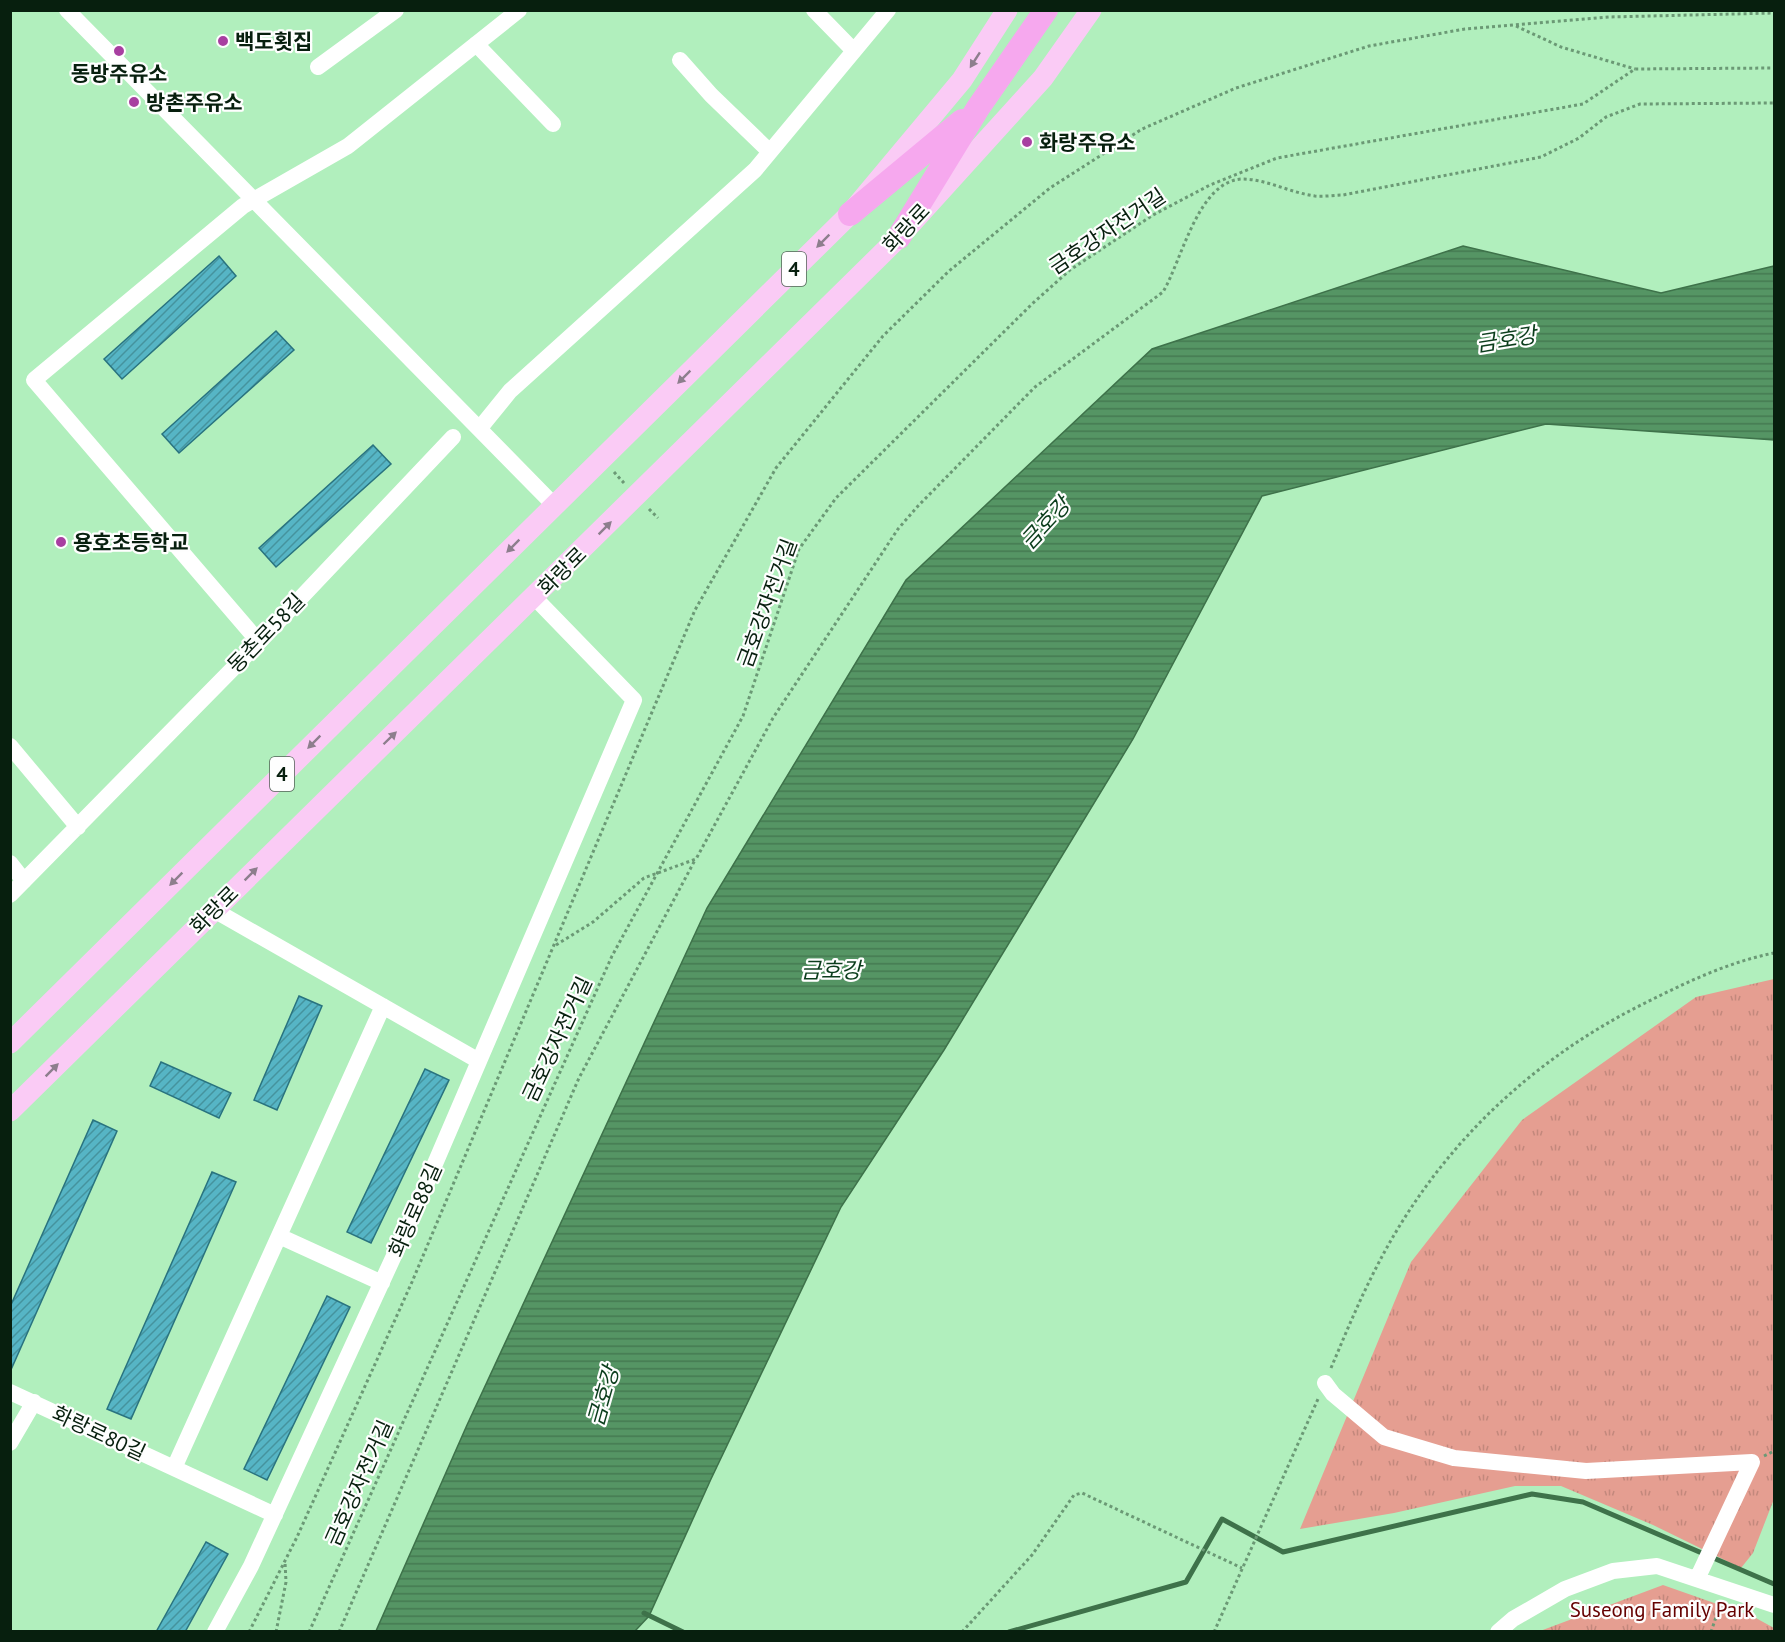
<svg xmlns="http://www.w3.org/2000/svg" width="1785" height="1642" viewBox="0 0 1785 1642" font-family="'PT Sans','Noto Sans KR',sans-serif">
<defs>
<pattern id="grass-tufts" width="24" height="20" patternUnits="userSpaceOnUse" patternTransform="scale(1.5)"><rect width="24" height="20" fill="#e59e91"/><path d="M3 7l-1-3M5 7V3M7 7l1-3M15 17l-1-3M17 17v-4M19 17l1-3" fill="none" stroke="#c3887c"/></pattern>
<pattern id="water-rules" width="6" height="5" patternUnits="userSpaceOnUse" patternTransform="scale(1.5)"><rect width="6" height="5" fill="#559564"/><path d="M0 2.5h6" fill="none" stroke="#447951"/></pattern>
<pattern id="building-hatch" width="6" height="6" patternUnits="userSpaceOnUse" patternTransform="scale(1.5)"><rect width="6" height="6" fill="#56b5c5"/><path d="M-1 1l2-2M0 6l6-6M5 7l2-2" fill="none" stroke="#45939e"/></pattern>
</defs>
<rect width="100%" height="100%" fill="#b1efbd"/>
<path fill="url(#grass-tufts)" d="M1774,979v520l-21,54 -12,15 -88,-43 -92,-39h-46l-121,27 -94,16 111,-267 111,-142 174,-123z
M1663,1585l91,32 20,11v3h-234z"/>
<path fill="url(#water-rules)" stroke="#3e724a" stroke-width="1.5" d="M1463,246l198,47 113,-27v174l-228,-16 -284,72 -129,243 -189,311 -103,157 -130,272 -62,137 -14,15h-259l91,-206 240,-517 199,-328 246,-231z"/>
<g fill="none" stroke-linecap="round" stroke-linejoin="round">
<path stroke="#3e724a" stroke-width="5" d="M644,1613l39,19
M1009,1632l177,-50 36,-63 61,33 249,-58 51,8 191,82"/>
</g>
<path fill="url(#building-hatch)" stroke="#29737f" stroke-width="1.5" d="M219,256l17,20 -114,103 -18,-20z
M276,331l18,19 -115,103 -17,-19z
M373,445l18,19 -115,103 -17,-19z
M299,996l23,10 -45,104 -23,-10z
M161,1062l70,31 -12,25 -69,-32z
M425,1069l24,11 -78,163 -24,-11z
M93,1120l24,11 -107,241v-65z
M212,1172l24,10 -105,237 -24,-10z
M327,1296l23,11 -83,173 -23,-11z
M206,1542l22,12 -43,78h-29z"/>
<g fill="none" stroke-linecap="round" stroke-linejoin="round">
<path stroke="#6b9975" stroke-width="3" stroke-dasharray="3 3" stroke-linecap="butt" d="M1516,26l45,21 74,22
M614,472l10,11
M649,509l9,9
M556,945l37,-23 51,-44 52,-19 77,-141 125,-189 20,-23 117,-119 128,-95c19,-32 35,-111 79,-113 24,0 49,14 73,17 9,1 19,-1 28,-1l198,-38 38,-19 27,-21 34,-13 134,-1
M1331,1368c14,-33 28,-67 45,-100 59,-116 151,-206 267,-264 42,-21 85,-42 131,-51
M1764,1456l10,-5
M249,1632l48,-95 115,-255 283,-672 81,-142 107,-132 66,-65 101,-83 92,-59 94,-41 133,-42 96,-17 144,-12 165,-4
M276,1632l10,-50 -1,-20
M309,1632l303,-676 131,-240 56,-167 37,-51 196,-194 38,-34 83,-55 57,-30 67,-27 306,-54 52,-35 139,-1
M339,1632l240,-554 116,-218
M962,1632l70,-77 42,-60 8,-2 160,75
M1214,1632l104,-233
M1711,1632l9,-27"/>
<path stroke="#fff" stroke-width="16" d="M67,10l487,495
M814,10l40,41
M476,44l77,80
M680,60l31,35 59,57
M318,67l78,-57
M480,428l30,-37 245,-221 133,-160
M259,642l-225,-262 209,-174 105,-60 171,-136
M10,746l68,81
M10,863l14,18
M10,895l249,-253 194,-205
M214,910l265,151
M279,1236l103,47
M1325,1383l8,11 51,43 70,21 132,13 166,-9 -55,117
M10,1392l265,123
M10,1443l24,-41
M174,1468l209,-462
M215,1632l36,-66 165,-358 218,-508 -99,-102
M1498,1632l15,-13 52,-30 48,-18 44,-5 117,39"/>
<path stroke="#facbf5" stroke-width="21" d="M10,1043l840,-829 112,-134 45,-70
M10,1111l889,-874 144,-159 48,-68"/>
<path stroke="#f6a8ee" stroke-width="24" d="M850,214l112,-93
M899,237l79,-129 68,-98"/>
</g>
<defs><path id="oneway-solid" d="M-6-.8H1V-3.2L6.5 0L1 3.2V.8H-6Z" transform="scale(1.5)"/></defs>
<g fill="#8d7e8d">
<use href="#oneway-solid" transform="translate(975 60) rotate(123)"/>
<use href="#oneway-solid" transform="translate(823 241) rotate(135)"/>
<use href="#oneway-solid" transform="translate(684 377) rotate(135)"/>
<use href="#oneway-solid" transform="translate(605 528) rotate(-45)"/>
<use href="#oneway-solid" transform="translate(513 546) rotate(135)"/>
<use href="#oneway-solid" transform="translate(390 738) rotate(-44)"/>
<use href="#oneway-solid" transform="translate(314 742) rotate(135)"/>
<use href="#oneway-solid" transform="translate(251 874) rotate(-45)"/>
<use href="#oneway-solid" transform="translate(176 879) rotate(135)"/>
<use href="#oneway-solid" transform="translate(52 1070) rotate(-45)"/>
</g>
<g fill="#a83fa1" stroke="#fefefe" stroke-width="2">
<circle cx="223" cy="41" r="6"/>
<circle cx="119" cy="51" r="6"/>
<circle cx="134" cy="102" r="6"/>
<circle cx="1027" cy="142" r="6"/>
<circle cx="61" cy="542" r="6"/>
</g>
<g text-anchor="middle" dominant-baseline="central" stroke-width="4.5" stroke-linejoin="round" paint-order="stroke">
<g fill="#fefefe" stroke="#516256" stroke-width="1.5">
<rect x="782" y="252" width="24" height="34" rx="4.5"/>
<rect x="270" y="757" width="24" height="34" rx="4.5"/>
</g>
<g font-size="20" font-weight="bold" fill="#071f0e">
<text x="794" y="269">4</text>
<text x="282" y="774">4</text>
</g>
<g font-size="21" font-weight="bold" fill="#071f0e" stroke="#fefefe" text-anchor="start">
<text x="235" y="41">백도횟집</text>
<text x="119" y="73" text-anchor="middle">동방주유소</text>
<text x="146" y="102">방촌주유소</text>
<text x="1039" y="142">화랑주유소</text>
<text x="73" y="542">용호초등학교</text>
</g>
<g font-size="21" fill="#071f0e" stroke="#fefefe">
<text transform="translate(906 228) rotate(-47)">화랑로</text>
<text transform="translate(1107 231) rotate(-34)">금호강자전거길</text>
<text transform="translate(562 571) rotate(-45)">화랑로</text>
<text transform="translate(767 603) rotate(-70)">금호강자전거길</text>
<text transform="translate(266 633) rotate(-46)">동촌로58길</text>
<text transform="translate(214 910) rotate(-45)">화랑로</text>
<text transform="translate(557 1039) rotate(-65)">금호강자전거길</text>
<text transform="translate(415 1210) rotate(-66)">화랑로88길</text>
<text transform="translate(99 1433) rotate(25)">화랑로80길</text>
<text transform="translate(359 1483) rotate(-66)">금호강자전거길</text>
</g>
<g font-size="21" fill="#650100" stroke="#fefefe">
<text x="1662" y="1609">Suseong Family Park</text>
</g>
<g font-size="22" font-style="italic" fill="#0b3d1c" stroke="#fefefe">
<text transform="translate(1506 339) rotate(-9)">금호강</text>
<text transform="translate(1045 523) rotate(-47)">금호강</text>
<text x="831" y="970">금호강</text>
<text transform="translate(603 1396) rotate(-74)">금호강</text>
</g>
</g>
<rect width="1785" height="1642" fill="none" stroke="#071f0e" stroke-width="24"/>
</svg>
